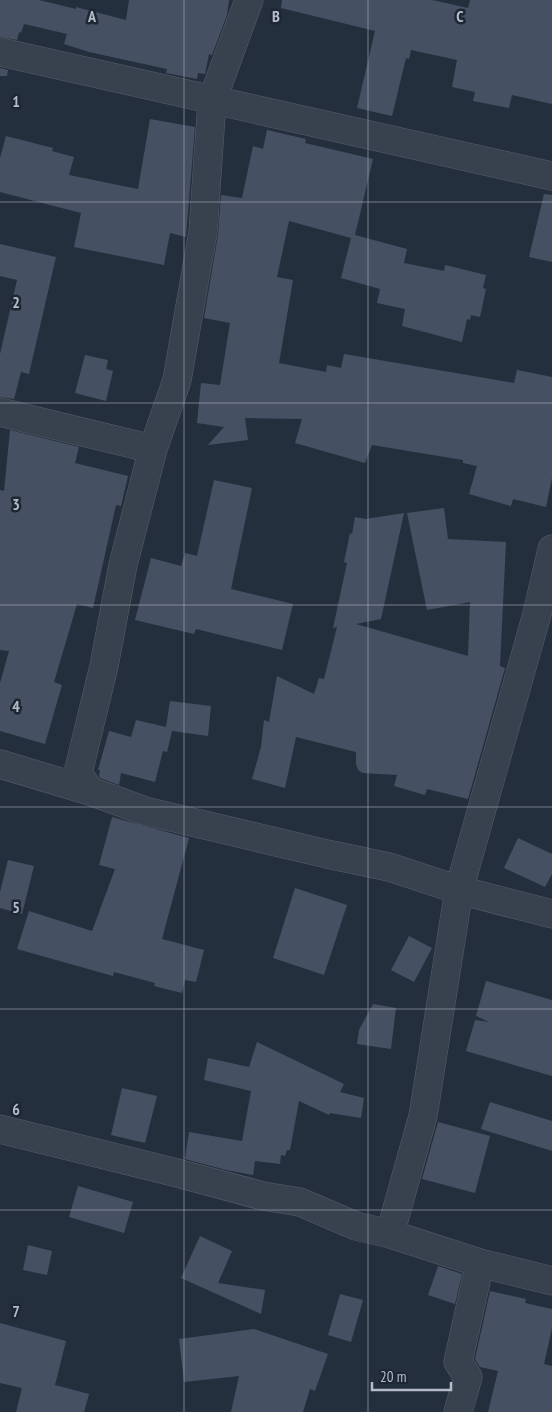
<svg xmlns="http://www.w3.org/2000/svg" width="552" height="1412" viewBox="0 0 552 1412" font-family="'PT Sans Narrow',sans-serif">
<rect width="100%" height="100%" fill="#242f3e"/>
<path fill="#455162" d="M0,0h39l37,9v-2l50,13 3,-20h100l-2,15 -15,40 -3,-1 -4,20 -7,-1 -1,6 -31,-6 1,-4 -78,-17 -25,-8 3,-10 -43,-10 -3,9 -2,-1 -2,8 -17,-3z
M282,0h150l36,8 2,-8h82v104l-40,-9 -3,13 -36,-7 2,-9 -23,-5 5,-27 -46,-10 -2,9 -3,-1 -14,58 -35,-8 18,-77 -94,-23z
M0,68l8,2 -1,6h-7z
M150,119l45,8 -9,110 -16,-4 -6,32 -90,-18 7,-34 -81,-21v-34l6,-22 47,12 -1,3 22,6 -5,18 69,14z
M267,130l39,9 -1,4 68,16 -18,76 52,14 -3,14 40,8 1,-6 41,10 -3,13 3,1 -6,28 -9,-2 -1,5 -3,-1 -5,23 -60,-16 3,-17 -28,-6 3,-14 -39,-11 10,-40 -62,-17 -12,56 16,3 -14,83 47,9 1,-7 14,3 3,-14 170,29 3,-13 35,7v101l-6,29 -33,-8 -2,7 -42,-12 8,-28 -14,-3v-3l-91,-15 -7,18 -70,-20 7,-24 -57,-1 3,22 -40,5 16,-18 -27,-4 4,-40 19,2 10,-62 -26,-5 14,-83 3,-40 21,3 11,-52 10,3z
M544,194l8,1v67l-23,-5z
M0,244l56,13 -27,117 -8,-2 -7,27 -14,-2v-43l17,-74 -17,-4z
M85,355l23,5 -2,9 7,2 -7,30 -31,-8z
M10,430l69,17 -4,16 53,13 -7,30 -5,-1 -23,103 -16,-4 -23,78 8,3 -17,59 -45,-13v-48l9,-32 -9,-1v-160l4,1z
M214,480l38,8 -21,101 62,15 -11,46 -86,-21 -2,5 -59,-14 16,-62 30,8 4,-13 12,3z
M444,508l4,31 58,3 -6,124 5,2 -37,131 -41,-10 -2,6 -31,-9 3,-11 -34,-2 -5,-3 -2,-6v-12l-60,-15 -11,51 -33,-9 9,-32 3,-27 5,2 8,-46 37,18 5,-16 5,1 13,-52 -4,1 14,-65 -3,-1 6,-29 2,1 3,-17 11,2 38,-6 -23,106 -25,5 112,32 2,-54 -43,8 -20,-97z
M170,701l41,5 -3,30 -36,-5 -5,21 -4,-1 -8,31 -34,-9 -2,12 -19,-7 -1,-2 1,-6h-2l11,-39 22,6 5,-17 30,7z
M112,817l77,21 -27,101 42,11 -8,32 -11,-2 -3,13 -28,-7 1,-3 -41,-11 -1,4 -96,-27 12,-38 63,20 23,-62 -16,-4z
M518,838l34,16v20l-7,13 -41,-19z
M8,860l26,6 -12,48 -22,-6v-16z
M295,888l52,17 -23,70 -51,-17z
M409,936l23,12 -18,34 -23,-12z
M486,981l66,19v76l-86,-25 9,-31 14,2 -13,-6z
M373,1004l23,4 -5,41 -34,-5 2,-14z
M257,1042l87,42 -4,8 24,6 -3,20 -31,-5 -1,2 -30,-14 -9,49h-3l-2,6 -4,-1 -1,9 -25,-3 -2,14 -27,-5 -41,-11 4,-27 53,9 9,-50 -47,-11 4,-22 41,9z
M122,1088l35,8 -12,47 -34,-8z
M490,1102l62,19v30l-71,-22z
M438,1122l52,14 -15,57 -53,-14z
M78,1186l55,16 -9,31 -55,-16z
M200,1236l32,15 -14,32 47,7 -4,24 -80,-36z
M28,1245l24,6 -5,24 -24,-5z
M438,1266l24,8 -7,30 -27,-9z
M490,1291l36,8 -1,4 27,6v19l-8,36 8,2v46h-64l10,-41 -18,-4 -5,-8z
M340,1294l23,6 -12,42 -23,-7z
M0,1323l66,18 -11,44 34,9 -5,18h-68l6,-24 -22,-5z
M254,1329l74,25 -13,37 -5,-2 -7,23h-72l8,-36 -55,6 -5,-43z"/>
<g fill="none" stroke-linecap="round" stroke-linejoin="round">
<defs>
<path id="minor" d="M0,52l552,124
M0,412l153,37
M0,764l90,27 55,20 182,43 62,13 70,23 93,24
M90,791l-12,-18 26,-107 19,-101 30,-116 24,-69 26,-148 9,-131 37,-101
M0,1129l177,44 86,23 37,6 56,24 34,8 90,29 -22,99 10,15 -10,35
M390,1234l33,-118 36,-226 78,-276 15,-65
M480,1263l72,18"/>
</defs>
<use href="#minor" stroke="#565f6c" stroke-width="29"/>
<use href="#minor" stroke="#38414e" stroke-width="28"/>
</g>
<path fill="none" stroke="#b4bcc9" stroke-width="1" stroke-opacity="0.55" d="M184,0v1412M368,0v1412M0,202h552M0,403h552M0,605h552M0,807h552M0,1009h552M0,1210h552"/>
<g font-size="16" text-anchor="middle" font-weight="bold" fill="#b4bcc9" stroke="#1d2633" stroke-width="5" stroke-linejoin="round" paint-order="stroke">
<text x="92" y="22">A</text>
<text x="276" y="22">B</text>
<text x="460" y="22">C</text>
<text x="16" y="107">1</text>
<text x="16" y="308">2</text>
<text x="16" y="510">3</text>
<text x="16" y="712">4</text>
<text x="16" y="913">5</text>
<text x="16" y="1115">6</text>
<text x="16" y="1317">7</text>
</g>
<path d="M372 1382v8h79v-8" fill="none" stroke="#b4bcc9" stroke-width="2.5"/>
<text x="380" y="1382" font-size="15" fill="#b4bcc9" stroke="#1d2633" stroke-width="4" paint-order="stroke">20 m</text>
</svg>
